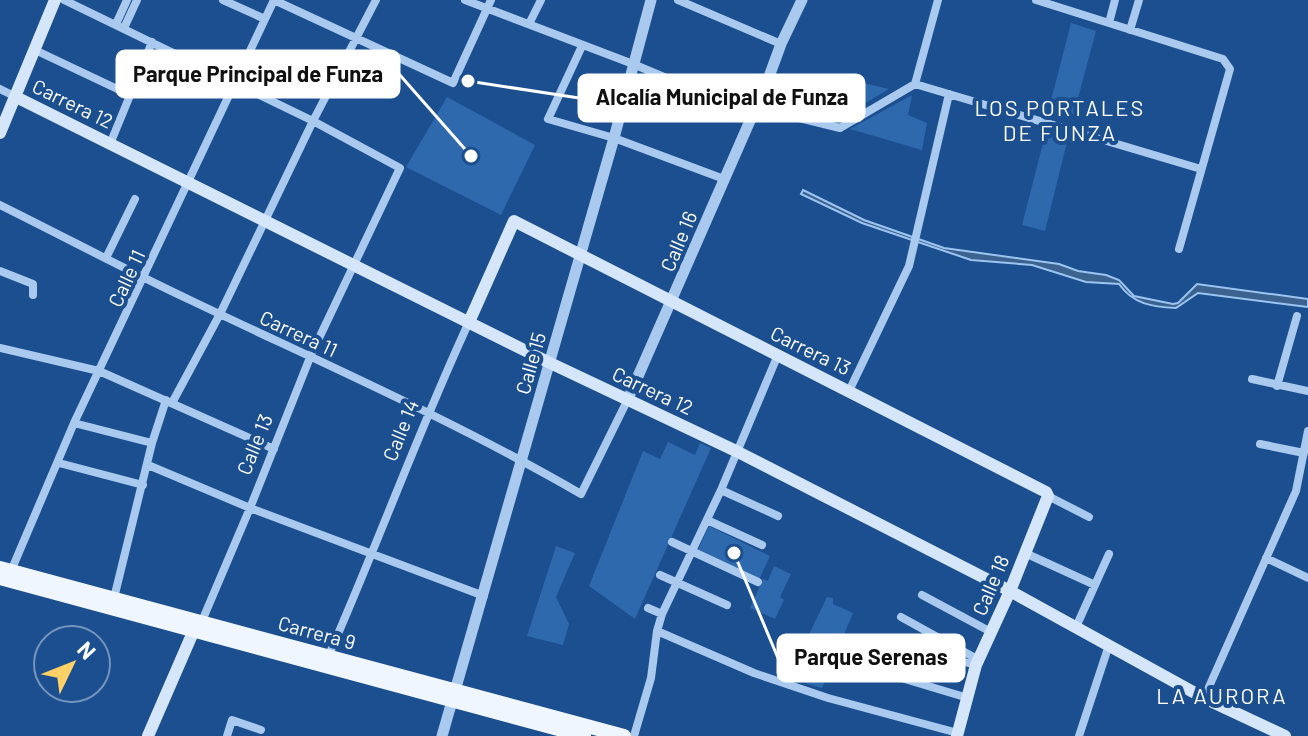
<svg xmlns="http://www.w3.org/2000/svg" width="1308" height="736" viewBox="0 0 1308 736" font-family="Barlow,sans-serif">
<rect width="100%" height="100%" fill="#1b4f8f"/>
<path fill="#2e69ad" d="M1071,23l25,8 -23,86 -24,-9z
M846,79l43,10 -49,29 -5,-2z
M912,95l-4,20 19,8 -5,27 -72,-21z
M447,97l88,48 -34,70 -95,-48z
M1045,135l22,7 -22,89 -23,-6z
M668,442l27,13 5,-12 11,5 -76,171 -46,-33 54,-135 17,8z
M709,526l61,30 -11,24 -61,-30z
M556,546l19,7 -19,44 13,27 -6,21 -36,-9z
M774,566l17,8 -11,23 4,3 -9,19 -25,-11 13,-29 5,2z
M827,597l6,1v6l20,9 -31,75 -34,-10z"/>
<path fill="#3c6290" stroke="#9cc4f0" stroke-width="2" d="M803,190l61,30 80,28 115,16 19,7 28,4 13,5 15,16 39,8 5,-1 19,-19 111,15v8l-110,-14 -22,15c-24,-1 -43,-4 -57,-24l-33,-2 -54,-17 -61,-5 -109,-37 -61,-29z"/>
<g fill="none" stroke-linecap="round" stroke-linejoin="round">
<path stroke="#a9c9ee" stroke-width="8" d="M64,0l249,121 87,47 -89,187 -61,153 -48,113
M223,0l42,19
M465,0l168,64 105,44 37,4 65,16 75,-44
M678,0l103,44
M1036,0l187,59 7,10 -51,180
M1109,23l6,-23
M116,24l11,-24
M529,24l12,-24
M124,28l13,-28
M1130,30l9,-30
M582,46l-34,73 66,19 110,41
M35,50l95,45
M915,84l286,85
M915,84l23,-84
M0,89l16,8
M110,144l42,-102
M0,205c63,31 126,65 190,95 132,63 265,121 391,194l47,-95
M106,258l29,-59
M0,271l33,13v11
M0,348l99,23 175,78
M1252,379l56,12
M1277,386l20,-70
M849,391l60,-125 40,-172
M172,403l48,-89 93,-193 63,-121
M74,423l78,20
M1260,444l44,9
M59,463l84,22
M148,465l102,43 234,88
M721,490l57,26
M1048,496l41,21
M707,520l55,25
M672,542l86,40
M1025,553l70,32
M1266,558l42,20
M11,571l63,-148 200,-423 179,83 38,-83
M660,575l67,30
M922,595l69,37
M114,598l38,-155 14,-43
M648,608l14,6
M901,617l78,43
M1076,627l33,-73
M657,631l97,42 74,25 130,35
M892,643l84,22
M328,657c49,-111 90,-225 141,-335
M878,671l90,27
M1204,698l92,-207 12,-60
M227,736l5,-16 29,10
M634,736l17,-58 6,-47 5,-17 59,-124 56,-133
M1079,736l30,-91"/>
<path stroke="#a9c9ee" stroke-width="11" d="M628,399l139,-317 14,-38 21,-44
M442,736l172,-598 37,-138"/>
<path stroke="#d6e6fa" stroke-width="12" d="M16,97l532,265 188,89 274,140 194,107 81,38
M0,133l55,-133
M469,322l45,-101 532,271 2,4 -38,95 -34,74 -19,71
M148,736l46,-106 6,-7"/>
<path stroke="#f0f6ff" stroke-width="14" d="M0,568l624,168
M0,578l584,158"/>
</g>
<g text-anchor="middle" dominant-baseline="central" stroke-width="8" stroke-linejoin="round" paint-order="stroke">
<g font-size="20" fill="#fff" stroke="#1b4f8f">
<text transform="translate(73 103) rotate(26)">Carrera 12</text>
<text transform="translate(678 241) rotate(-67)">Calle 16</text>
<text transform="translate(126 278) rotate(-65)">Calle 11</text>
<text transform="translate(299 333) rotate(25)">Carrera 11</text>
<text transform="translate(811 350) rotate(26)">Carrera 13</text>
<text transform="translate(530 363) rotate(-74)">Calle 15</text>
<text transform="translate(653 390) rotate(25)">Carrera 12</text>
<text transform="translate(400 430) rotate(-68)">Calle 14</text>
<text transform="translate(254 444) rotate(-68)">Calle 13</text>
<text transform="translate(990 585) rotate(-67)">Calle 18</text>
<text transform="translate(317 632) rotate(15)">Carrera 9</text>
</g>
<g font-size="22" letter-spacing="2" fill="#fff" stroke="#1b4f8f">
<text x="1060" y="107">LOS PORTALES<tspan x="1060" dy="25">DE FUNZA</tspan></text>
<text x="1222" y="695">LA AURORA</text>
</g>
</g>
<path fill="none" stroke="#fff" stroke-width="3" d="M471 156L399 74M468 81L579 98M734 553L778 658"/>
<g fill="#fff" stroke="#1b4f8f" stroke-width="3">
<circle cx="471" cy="156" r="8"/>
<circle cx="468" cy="81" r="8"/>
<circle cx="734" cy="553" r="8"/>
</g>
<g fill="#fff" stroke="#fff" stroke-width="3">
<rect x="117" y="51" width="282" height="46" rx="8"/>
<rect x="579" y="75" width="285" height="46" rx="8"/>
<rect x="778" y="635" width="186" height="46" rx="8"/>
</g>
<g font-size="22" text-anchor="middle" font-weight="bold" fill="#111">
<text x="258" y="82">Parque Principal de Funza</text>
<text x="722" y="105">Alcalía Municipal de Funza</text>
<text x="871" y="665">Parque Serenas</text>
</g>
<g transform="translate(72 664) rotate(47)"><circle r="38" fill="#1b4f8f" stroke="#7695bc" stroke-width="2"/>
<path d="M0-6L14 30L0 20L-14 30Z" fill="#ffd166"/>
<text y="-12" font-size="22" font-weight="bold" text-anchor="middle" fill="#ffffff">N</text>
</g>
</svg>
